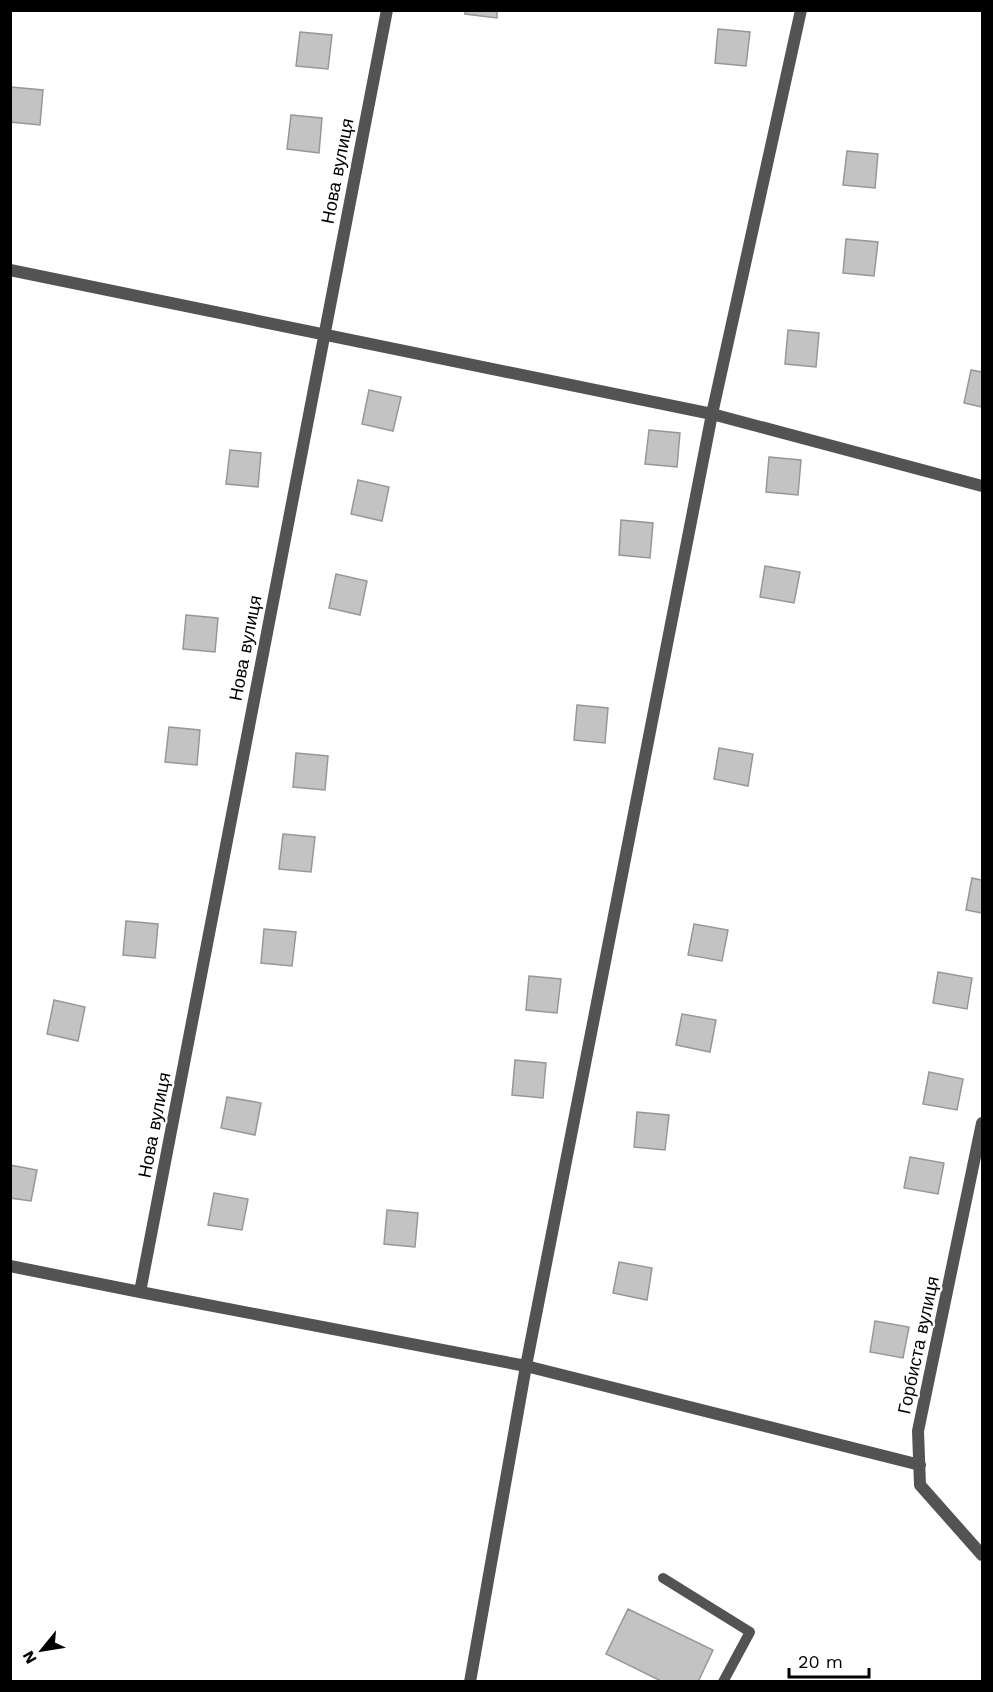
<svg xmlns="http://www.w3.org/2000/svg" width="993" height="1692" viewBox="0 0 993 1692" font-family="'Work Sans',sans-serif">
<rect width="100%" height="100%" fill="#fff"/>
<path fill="#c3c3c3" stroke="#979797" stroke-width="1.5" d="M465,10h32v8l-32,-4z
M718,29l32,3 -4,34 -31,-3z
M300,32l32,3 -4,34 -32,-3z
M11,87l32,3 -3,35 -30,-3z
M291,115l31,3 -3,35 -32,-4z
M847,151l31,3 -3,34 -32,-3z
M846,239l32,3 -4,34 -31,-3z
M788,330l31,3 -3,34 -31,-3z
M971,370l11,2v35l-18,-4z
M369,390l32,7 -8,34 -31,-7z
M649,430l31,3 -3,34 -32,-3z
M230,450l31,3 -3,34 -32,-3z
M769,457l32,3 -3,35 -32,-3z
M358,480l31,7 -7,34 -31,-7z
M621,520l32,3 -3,35 -31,-3z
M765,566l35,6 -6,31 -34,-6z
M336,574l31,7 -7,34 -31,-7z
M186,615l32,3 -3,34 -32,-3z
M577,705l31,3 -3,35 -31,-3z
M169,727l31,3 -3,35 -32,-3z
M719,748l34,6 -5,32 -34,-7z
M296,753l32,3 -3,34 -32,-3z
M283,834l32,3 -4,35 -32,-3z
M972,878l10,2v33l-16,-3z
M126,921l32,3 -3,34 -32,-3z
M694,924l34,6 -6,31 -34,-6z
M264,929l32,3 -4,34 -31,-3z
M938,972l34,6 -5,31 -34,-6z
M529,976l32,3 -4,34 -31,-3z
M54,1000l31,7 -7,34 -31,-7z
M682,1014l34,6 -6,32 -34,-7z
M515,1060l31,3 -3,35 -31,-3z
M929,1072l34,7 -6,31 -34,-6z
M227,1097l34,6 -6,32 -34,-7z
M637,1112l32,3 -4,35 -31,-3z
M910,1157l34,6 -6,31 -34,-6z
M10,1165l27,5 -6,31 -21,-3z
M214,1193l34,6 -6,31 -34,-5z
M387,1210l31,3 -3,34 -31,-3z
M619,1262l33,6 -5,32 -34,-7z
M875,1321l34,6 -6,31 -33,-6z
M628,1609l85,41 -15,32h-35l-57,-28z"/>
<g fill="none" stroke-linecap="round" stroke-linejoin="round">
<path stroke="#535353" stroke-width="10" d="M663,1578l87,54 -27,50"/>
<path stroke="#535353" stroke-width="12" d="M10,270l702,144 270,72
M982,1123l-64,308 2,54 62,70
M10,1266l130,26 386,74 394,99
M140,1292l247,-1282
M470,1682l56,-316 186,-952 89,-404"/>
</g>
<g text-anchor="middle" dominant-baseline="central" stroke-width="4.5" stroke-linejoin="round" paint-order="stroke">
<g font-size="18" fill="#000" stroke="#fff">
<text transform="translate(337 171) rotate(-79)">Нова вулиця</text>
<text transform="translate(245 648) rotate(-79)">Нова вулиця</text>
<text transform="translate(154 1125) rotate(-79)">Нова вулиця</text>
<text transform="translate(918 1345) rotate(-78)">Горбиста вулиця</text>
</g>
</g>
<rect width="993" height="1692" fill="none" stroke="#000000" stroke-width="24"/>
<g transform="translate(42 1650) rotate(240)" stroke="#ffffff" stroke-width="4.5" paint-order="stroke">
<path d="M0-4.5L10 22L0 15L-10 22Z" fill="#000000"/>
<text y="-9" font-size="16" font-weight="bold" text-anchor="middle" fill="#000000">N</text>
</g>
<path d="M789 1668v9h80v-9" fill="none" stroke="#000000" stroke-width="3"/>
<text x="798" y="1668" font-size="18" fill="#000000" stroke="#ffffff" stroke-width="4.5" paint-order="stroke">20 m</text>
</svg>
